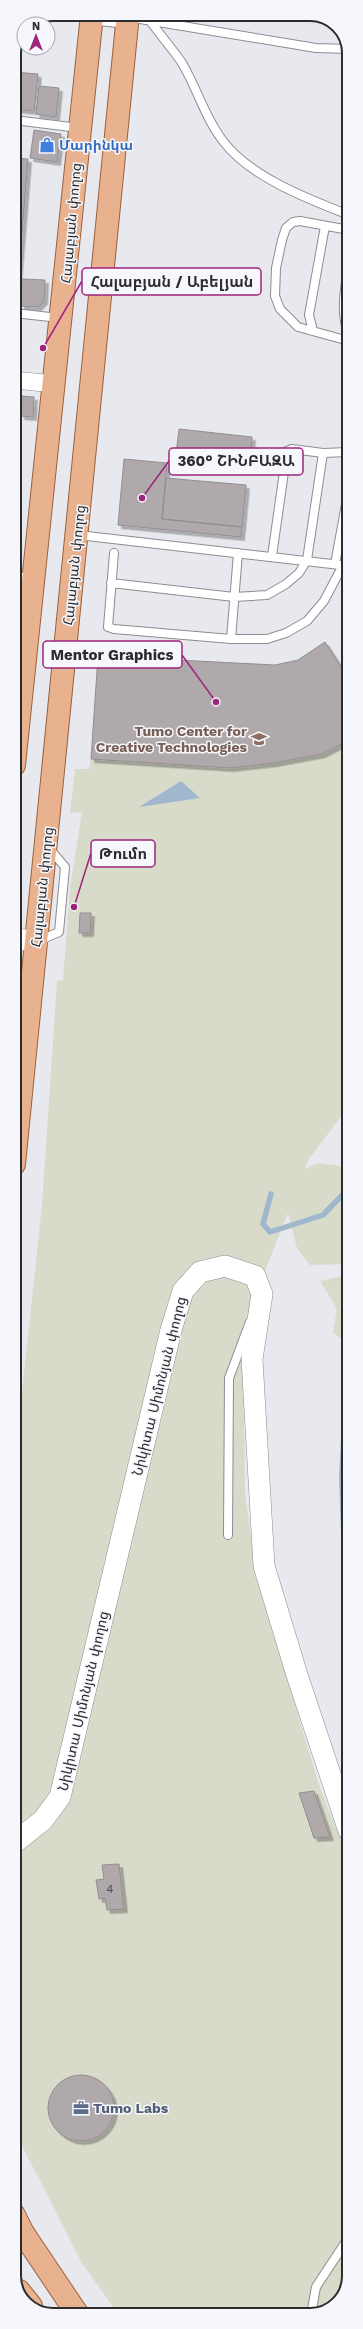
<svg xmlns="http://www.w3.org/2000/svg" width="363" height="2329" viewBox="0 0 363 2329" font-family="'Work Sans','Noto Sans Armenian',sans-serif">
<defs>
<filter id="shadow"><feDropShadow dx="3.5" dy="3.5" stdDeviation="0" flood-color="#0004"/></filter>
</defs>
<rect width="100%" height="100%" fill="#e8e9ef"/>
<path fill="#d8dbc9" d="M349,740v366l-41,54 -3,9 14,-6 27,4 3,-1v64h-6l4,34 -37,1 -13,-17 -9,-35 -45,113 2,168 12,84 63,210 29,72v416l-10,26 -24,13h-196l-37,-52 -68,-133v-663l28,-262 15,-224 6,-1 7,-92 12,-76 -12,1 5,-44h14l2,-10 139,9 44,-5 48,-9z
M349,1275v70l-16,-13 4,-23 -17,-28z"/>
<path fill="#a1b7cd" d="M181,781l19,17 -61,9z
M349,1404v174l-7,-15 -3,-86 3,-59z"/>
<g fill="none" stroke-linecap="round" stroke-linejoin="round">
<path stroke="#a1b7cd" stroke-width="5.5" d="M271,1194l-8,30 7,8 53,-17 26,-27"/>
</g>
<path fill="#afa9ab" stroke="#928d8f" filter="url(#shadow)" d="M14,72l24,2 -4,37 -20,-2z
M39,86l20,2 -3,29 -20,-3z
M34,130l27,4 -4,28 -27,-4z
M14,158l14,1 -10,122h-4z
M22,279l23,1 -1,21 -6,6 -17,-1z
M22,396l12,1 -1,20 -12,-1z
M179,429l73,8 -2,24 -74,-7z
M124,459l43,4 -5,56 80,8 -1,10 -123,-12z
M166,478l80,7 -4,42 -80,-8z
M14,544l4,1 -2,26h-2z
M325,642l24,37v61l-27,14 -48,9 -44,5 -139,-9 7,-103 177,9 23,-5z
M80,913h11l-1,20h-11z
M314,1791l16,46 -16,1 -15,-45z
M119,1864l5,45 -17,1 -2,-12 -6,1 -3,-19 8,-1 -2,-14z
M48 2108a33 33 0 1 1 66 0a33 33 0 1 1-66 0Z"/>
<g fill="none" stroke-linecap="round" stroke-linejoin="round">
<defs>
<path id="service" d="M128,17l188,31 33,1
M149,19c10,15 23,29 33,44 15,25 23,55 41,78 27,36 85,58 126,74
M14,120l65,8
M349,230l-49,-9 -7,1 -7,6 -4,12 -6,28 -1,28 5,13 18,18 51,14
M349,260c-3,23 -10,53 0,75
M14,313l45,5
M313,331l-4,-16 16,-89
M78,535l271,31
M114,553l-6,74 6,2 117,10h36l19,-6 21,-12 17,-20 19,-36
M272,556l15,-105 5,-2 31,4 26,-1
M335,564l14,-76
M14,576l19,2
M111,583l123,14 33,-2 19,-11 13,-11 8,-13 16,-107
M231,639l7,-86
M38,941l21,-9 6,-65 -16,-19
M228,1535l1,-157 21,-56
M311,2315l5,-28 33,-50"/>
<path id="minor" d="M14,380l41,4"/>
<path id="tertiary" d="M14,939l23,2
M14,1843l29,-23 17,-23 111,-467 12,-39 17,-19 25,-6 30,10 7,18 -10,65 12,207 33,109 52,156"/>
<path id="secondary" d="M100,14l28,3"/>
<path id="primary" d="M14,765l78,-751
M14,1164l114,-1150
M14,2215l9,18 55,82
M19,2291l12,15"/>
</defs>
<use href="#service" stroke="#8c8d92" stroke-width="10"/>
<use href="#minor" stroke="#8c8d92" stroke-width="18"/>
<use href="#tertiary" stroke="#8c8d92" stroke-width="22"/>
<use href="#secondary" stroke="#8c8d92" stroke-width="24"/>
<use href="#primary" stroke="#9c613d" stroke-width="24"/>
<use href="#service" stroke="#fff" stroke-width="8"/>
<use href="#minor" stroke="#fff" stroke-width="17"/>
<use href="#tertiary" stroke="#fff" stroke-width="21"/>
<use href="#secondary" stroke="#fff" stroke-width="22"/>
<use href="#primary" stroke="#e8b28f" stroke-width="22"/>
</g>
<defs>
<symbol id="shop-bare" viewBox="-9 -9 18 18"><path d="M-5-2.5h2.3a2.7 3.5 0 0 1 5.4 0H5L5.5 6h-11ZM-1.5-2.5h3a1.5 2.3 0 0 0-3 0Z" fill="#3f7fe0" stroke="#f6f7fc" stroke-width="2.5" paint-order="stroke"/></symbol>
<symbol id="school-bare" viewBox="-9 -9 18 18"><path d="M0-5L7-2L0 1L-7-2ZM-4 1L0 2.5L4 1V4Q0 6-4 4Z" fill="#8d6e63" stroke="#f6f7fc" stroke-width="2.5" paint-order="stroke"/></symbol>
<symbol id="office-bare" viewBox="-9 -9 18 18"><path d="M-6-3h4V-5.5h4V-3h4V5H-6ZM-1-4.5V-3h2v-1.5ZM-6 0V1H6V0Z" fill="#5c6f8a" stroke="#f6f7fc" stroke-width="2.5" paint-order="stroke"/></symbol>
</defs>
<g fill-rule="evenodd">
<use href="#shop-bare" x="36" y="134" width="22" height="22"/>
<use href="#school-bare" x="248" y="728" width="22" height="22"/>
<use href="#office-bare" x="70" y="2097" width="22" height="22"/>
</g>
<g text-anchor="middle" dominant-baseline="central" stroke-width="3" stroke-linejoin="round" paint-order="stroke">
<g font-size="12" fill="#4d4b4e">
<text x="110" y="1889">4</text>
</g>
<g font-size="14" font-weight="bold" fill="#366cbe" stroke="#f6f7fc" text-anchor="start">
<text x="59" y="145">Մարինկա</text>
</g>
<g font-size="14" fill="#2c2c2f" stroke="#f6f7fc">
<text transform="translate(71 223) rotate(-85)">Հալաբյան փողոց</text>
<text transform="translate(74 565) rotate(-84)">Հալաբյան փողոց</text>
<text transform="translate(42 887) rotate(-84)">Հալաբյան փողոց</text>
<text transform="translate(159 1386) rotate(-76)">Նիկիտա Սիմոնյան փողոց</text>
<text transform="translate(83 1701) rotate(-77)">Նիկիտա Սիմոնյան փողոց</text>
</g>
<g font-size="14" font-weight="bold" fill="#785e54" stroke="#f6f7fc" text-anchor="end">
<text x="247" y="731">Tumo Center for<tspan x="247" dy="16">Creative Technologies</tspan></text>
</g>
<g font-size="14" font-weight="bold" fill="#4e5e75" stroke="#f6f7fc" text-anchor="start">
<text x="93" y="2108">Tumo Labs</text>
</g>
</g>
<path d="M0 0H363V2329H0ZM53 21H310A32 32 0 0 1 342 53V2276A32 32 0 0 1 310 2308H53A32 32 0 0 1 21 2276V53A32 32 0 0 1 53 21Z" fill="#f6f7fc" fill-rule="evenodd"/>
<path fill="none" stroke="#2c2c2f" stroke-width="2" d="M53 21H310A32 32 0 0 1 342 53V2276A32 32 0 0 1 310 2308H53A32 32 0 0 1 21 2276V53A32 32 0 0 1 53 21Z"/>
<path fill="none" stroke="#9f257c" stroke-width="1.5" d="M43 348L82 281M142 498L169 461M216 702L182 655M74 907L91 853"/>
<g fill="#9f257c" stroke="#f6f7fc" stroke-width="1.5">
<circle cx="43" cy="348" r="4"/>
<circle cx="142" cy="498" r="4"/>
<circle cx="216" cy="702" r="4"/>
<circle cx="74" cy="907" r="4"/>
</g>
<g fill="#f6f7fc" stroke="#9f257c" stroke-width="1.5">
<rect x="82" y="268" width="179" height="27" rx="4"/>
<rect x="169" y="448" width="134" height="27" rx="4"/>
<rect x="43" y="641" width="139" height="27" rx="4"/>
<rect x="91" y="840" width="64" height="27" rx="4"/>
</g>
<g font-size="15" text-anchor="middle" font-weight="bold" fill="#2c2c2f">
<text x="172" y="287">Հալաբյան / Աբելյան</text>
<text x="236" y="466">360° ՇԻՆԲԱԶԱ</text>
<text x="112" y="660">Mentor Graphics</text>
<text x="123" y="859">Թումո</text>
</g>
<g transform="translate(36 36)"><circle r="19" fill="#f6f7fc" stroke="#a5a6aa"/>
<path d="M0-3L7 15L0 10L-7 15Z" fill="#9f257c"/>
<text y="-6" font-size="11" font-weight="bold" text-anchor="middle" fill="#2c2c2f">N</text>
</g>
</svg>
